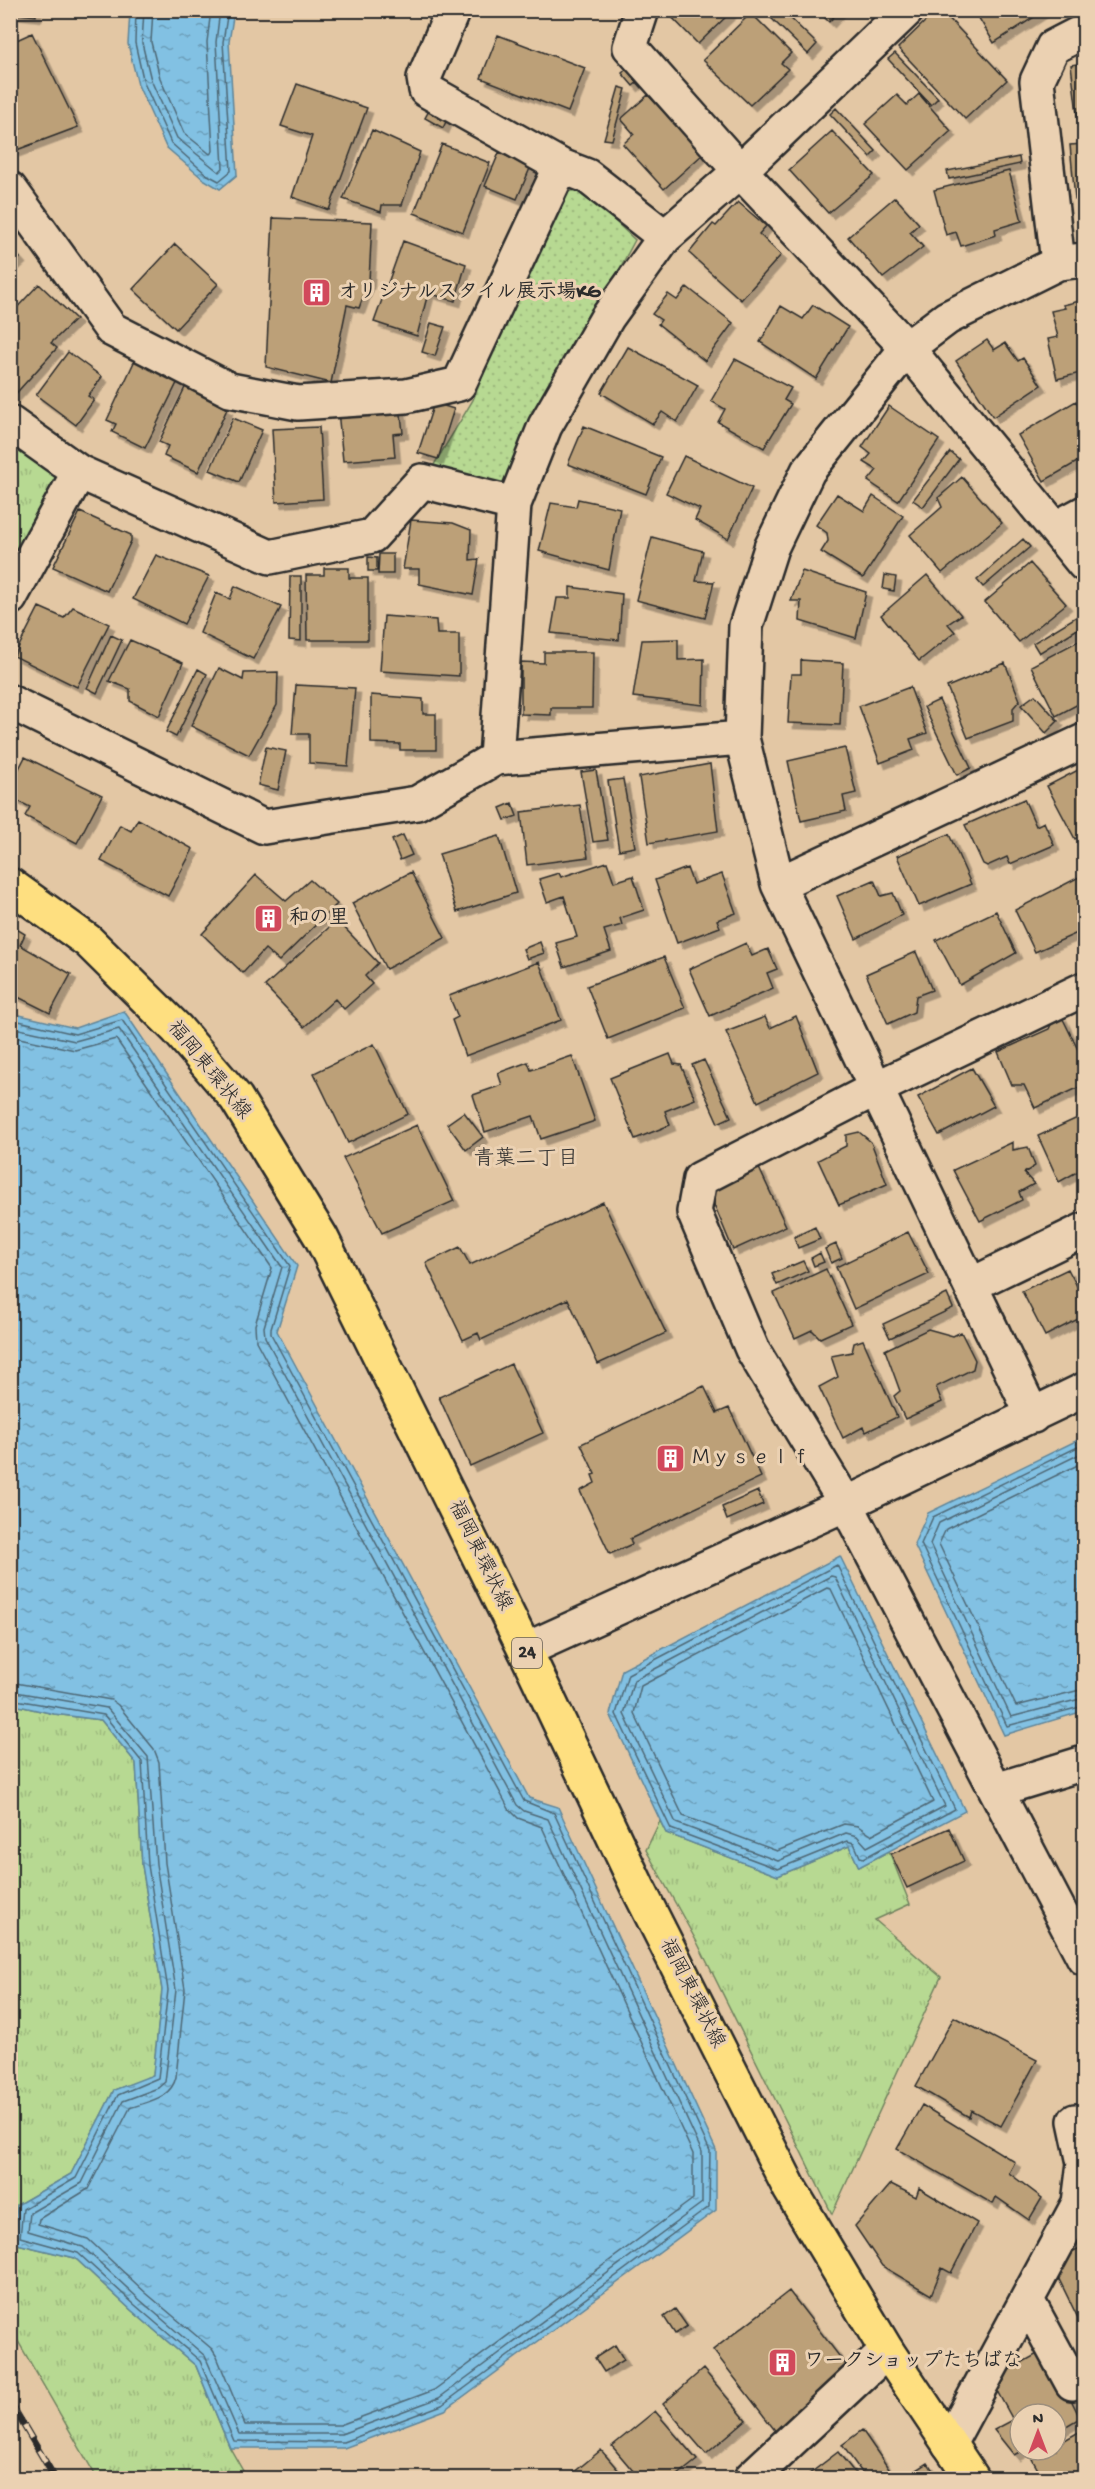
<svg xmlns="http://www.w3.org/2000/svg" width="1095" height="2489" viewBox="0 0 1095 2489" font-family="'Gochi Hand','Klee One',sans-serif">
<defs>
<pattern id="grass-tufts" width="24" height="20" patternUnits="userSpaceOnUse" patternTransform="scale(1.5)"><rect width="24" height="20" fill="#b7d992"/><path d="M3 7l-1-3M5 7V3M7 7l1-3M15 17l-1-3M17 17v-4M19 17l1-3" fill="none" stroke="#9eba7e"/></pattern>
<pattern id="park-dots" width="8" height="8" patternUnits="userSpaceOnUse" patternTransform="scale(1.5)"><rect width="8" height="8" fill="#b7d992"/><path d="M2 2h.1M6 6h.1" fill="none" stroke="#9eba7e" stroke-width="1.8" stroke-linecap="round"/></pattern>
<pattern id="water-ripples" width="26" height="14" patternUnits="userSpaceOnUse" patternTransform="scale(1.5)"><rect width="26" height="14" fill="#82c1e3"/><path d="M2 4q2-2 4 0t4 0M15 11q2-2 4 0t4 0" fill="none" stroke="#6b9db8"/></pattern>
<filter id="shadow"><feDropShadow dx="5.5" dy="5.5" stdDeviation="0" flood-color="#0004"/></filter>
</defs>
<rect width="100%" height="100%" fill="#e3c7a4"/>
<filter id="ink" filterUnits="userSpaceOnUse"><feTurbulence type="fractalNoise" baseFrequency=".0167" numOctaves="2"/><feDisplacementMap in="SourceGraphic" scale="12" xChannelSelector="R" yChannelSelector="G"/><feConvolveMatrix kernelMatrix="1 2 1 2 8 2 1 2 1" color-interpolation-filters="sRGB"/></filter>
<g filter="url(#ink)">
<path fill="url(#grass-tufts)" stroke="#71825e" stroke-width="1.5" d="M11,438l47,36 -47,85z
M10,1704l44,10 47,6 35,43 6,102 20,125 -9,86 -39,14 -43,84 -54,31 -4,38 62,15 56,52 65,56 34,82 17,30h-150l-86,-149z
M660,1821l6,12 112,43 71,-30 10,21 30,-16 21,53 -35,16 66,57 -109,237 -134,-270 -52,-94z"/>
<path fill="url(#park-dots)" stroke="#71825e" stroke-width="1.5" d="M581,189l54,51 -133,249 -73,-16 44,-73 85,-206z"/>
<path fill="url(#water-ripples)" stroke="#5f8599" stroke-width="1.5" d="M130,11h104l-5,31 8,133 -17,14 -17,-10 -37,-32 -28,-62 -10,-41z
M124,1011l173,255 -20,65 252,467 29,9 158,343v60l-271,200 -101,38h-114l-34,-82 -65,-56 -56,-52 -62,-15 4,-38 54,-31 43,-84 39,-15 9,-85 -20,-125 -6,-102 -35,-43 -47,-6 -44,-10 1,-691 64,15z
M1084,1437v274l-80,24 -90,-191 14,-31z
M840,1556l125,255 -106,56 -10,-21 -71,30 -112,-43 -56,-119 12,-44z"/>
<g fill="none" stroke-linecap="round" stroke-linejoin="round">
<path stroke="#4e6775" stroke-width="1.5" d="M136,10l-1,33 9,40 27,60 35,31 13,7 12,-10 -8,-129 5,-32
M144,10l-2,33 9,37 26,58 42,34 4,-4 -7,-126 4,-32
M153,10l-2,32 9,36 24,55 26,21 3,-3 -6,-109 4,-32
M10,1019l65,15 47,-14 168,246 -19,63v5l253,467 30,12 156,338 -1,56 -267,198 -99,37 -109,-1 -34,-80 -65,-56 -57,-52 -58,-16 3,-28 53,-31 42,-83 40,-17 10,-88 -20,-125 -6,-103 -38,-47 -94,-16
M10,1027l65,14 44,-12 163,238 -18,60 1,10 252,468 7,6 24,8 154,333v51l-263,195 -98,36h-102l-34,-78 -65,-56 -57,-53 -55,-16 2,-18 52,-30 41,-82 35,-13 7,-6 11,-92 -20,-126 -8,-107 -41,-49 -97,-17
M10,1036l65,14 41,-11 156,229 -17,57 1,16 253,468 9,9 24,9 151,327v45l-259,191 -94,35h-95l-28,-68 -5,-8 -66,-56 -58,-54 -50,-15 1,-5 49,-30 42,-81c18,-7 41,-9 46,-31l9,-88 -20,-126 -6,-101 -5,-13 -36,-44 -7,-5 -101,-18
M1084,1444l-151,73 -12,27 86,182 77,-20
M1084,1452l-145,71 -9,21 81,173 73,-19
M1084,1462l-138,67 -7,15 77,162 68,-17
M837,1565l118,244 -91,49 -4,-1 -6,-14 -7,-2 -69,28 -107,-40 -55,-115 12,-40z
M831,1576l4,1 110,229 -78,41 -10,-11 -11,-3 -68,28 -102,-38 -52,-109 10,-34z
M827,1588l4,1 102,213 -62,33 -13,-9 -14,-2 -67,27 -94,-35 -49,-103 7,-27z"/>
</g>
<path fill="#bca078" stroke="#2b2b2b" stroke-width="1.5" filter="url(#shadow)" d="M10,10h26v6l-26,-3z
M665,10h68l-35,34z
M775,10h7l35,34 -9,10 -39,-38z
M817,10h23l-11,12z
M937,10h4l66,70 -42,39 -67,-71z
M974,10h71l-51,33z
M751,13l40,40 -10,10 7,6 -38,36 -47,-45z
M32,33l46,94 -64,24 -4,-6v-102z
M498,35l87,33 -17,44 -87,-34z
M895,53l43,45 -7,7 -43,-46z
M1084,63v65l-5,1 -8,-64z
M630,66l11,13 -8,7 -11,-13z
M297,84l70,24 -38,102 -37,-13 20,-61 -31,-10z
M619,87l7,2 -14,51 -8,-1z
M919,94l32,37 -43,39 -43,-46 32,-29 10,10z
M648,95l55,59 -39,35 -41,-45 11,-10 -13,-15z
M431,107l18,8 -6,13 -18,-10z
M836,108l40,43 -6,6 -40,-43z
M372,130l48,22 -18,53h-20l-1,7 -38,-13z
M832,131l42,44 -46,38 -39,-43z
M442,144l48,19 -27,69 -49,-19z
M1084,144v54l-9,1 -5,-54z
M499,153l32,13 -14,33 -32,-13z
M1019,157l1,7 -71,15 -2,-8z
M1009,171l13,50 -27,8 1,6 -35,11 -5,-14 -10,3 -12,-45z
M895,197l24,27 -9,8 13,15 -40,31 -35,-41z
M738,202l28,24 -7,8 22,21 -40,45 -52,-47 24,-29 3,2z
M273,218l99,4 -3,59 -10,27 -12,-3 -16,78 -65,-16z
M403,241l63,23 -11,37 -27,-8 -11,43 -43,-14z
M175,244l43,40 -42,45 -43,-40z
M10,247l10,11 -10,9z
M39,284l37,35 -25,24 6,5 -47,52v-85z
M687,287l46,36 -28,38 -47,-37 3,-4 -9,-6 16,-20 9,6z
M1084,300v72l-27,7 -9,-40 10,-2 -7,-26 14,-3 -2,-3z
M813,305l35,22 -32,52 -56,-37 21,-36 22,13z
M431,323l14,4 -10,29 -13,-4z
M987,340l7,10 11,-7 13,18 5,-3 18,27 -48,32 -37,-56z
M628,347l70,38 -21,37 -15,-10 -9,12 -52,-31z
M68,352l34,25 -14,19 6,4 -18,25 -40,-30z
M735,359l56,29 -7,12 7,4 -27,44 -46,-26 7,-13 -14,-8z
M135,360l43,21 -33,67 -33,-16 4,-8 -9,-4z
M189,379l32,15 -5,9 11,6 -29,63 -34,-16 4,-10 -9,-4z
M1076,401l8,15v42l-40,23 -26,-46z
M434,403l20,6 -16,50 -20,-6z
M400,405l3,28 -10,1 2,23 -52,4 -5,-50z
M889,406l50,34 -41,61 -30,-20 9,-11 -13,-8 7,-8 -9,-7z
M233,418l29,12 -23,52 -29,-12z
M584,426l77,31 -15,37 -78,-30z
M319,427l4,72 -47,3 -4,-73z
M950,452l9,7 -36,48 -10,-7z
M684,456l68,32 -24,51 -33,-19 5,-11 -34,-16z
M962,477l40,46 -60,50 -32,-38 32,-28 -4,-9z
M837,494l27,17 9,-15 30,20 -40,62 -42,-26 7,-11 -1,-8 -11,-8z
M578,499l42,9 -11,62 -70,-19 12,-48 25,4z
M80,512l51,23v6l-24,50 -54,-24z
M411,520l42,3 18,7 -1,30 9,-1 -6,36 -54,-11v-15h-16z
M652,537l51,14 -7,30 18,1 -9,36 -69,-18z
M1023,539l7,8 -47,40 -6,-7z
M379,554h14v20h-15z
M156,555l53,21 -25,48 -51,-25z
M368,557l9,1v13h-9z
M1030,563l36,41 -47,38 -34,-40z
M324,568h25v10h19v62h-61l-1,-65h18z
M802,571l64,21 -10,46 -56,-17 1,-20h-10z
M885,575l11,2 -2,14 -11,-2z
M927,575l34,40 -13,9 7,8 -36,29 -38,-46z
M290,576h11v65l-12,-1z
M235,586l46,21 -28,52 -53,-26 16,-40 14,6z
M570,587l52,7 -3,46 -68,-7 6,-35h13z
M39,607l25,11 9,-11 36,17 -32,63 -63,-31z
M1084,612v13l-45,28 -6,-10z
M384,616l52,4 1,14h22v42l-79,-5z
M111,635l11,5 -25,53 -10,-5z
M1084,638v63l-28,15 -25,-50z
M678,639v21l26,-1 -1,46 -70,-8 9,-57z
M130,640l53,23 -24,53 -29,-15v-12l-21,-8z
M544,652h49l-1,56h-41v7l-30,-1v-52l23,1z
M801,660l42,3 -3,62 -52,-2 3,-49h10z
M1005,663l15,37 -7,8v13l-45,17 -21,-51z
M219,668l24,12 1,-7 34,-1 -1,33 -28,50 -58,-29z
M198,669l9,5 -31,63 -10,-5z
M296,685l59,3 -7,78 -39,-3v-29h-17z
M910,687l17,46 -17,6 4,11 -34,13 -21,-57z
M371,695l52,4v15h13v36h-36v-6l-29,-1z
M1035,695l23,26 -12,12 -25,-28z
M939,700l32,68 -14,7 -33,-68z
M266,747l20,4 -8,39 -20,-5z
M845,748l11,45 -13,3 3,15 -45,10 -13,-60z
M25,757l77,38 -25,48 -52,-27 5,-9 -20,-10v-11z
M710,764l8,67 -69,12 -10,-66z
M1080,769l4,7v58l-9,5 -28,-53z
M596,770l12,70 -15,2 -12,-70z
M623,779l12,68 -16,3 -11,-69z
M1024,799l12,27 8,-4 10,23 -44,19 -3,-7 -20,9 -4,-2 -18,-39z
M512,803l5,13 -12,4 -5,-12z
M580,805l8,52 -61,8 -6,-53z
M138,819l55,30 -25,47 -67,-35 19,-36 11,6z
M949,834l22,50 -52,22 -22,-50z
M403,835l9,20 -12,5 -8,-20z
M499,836l17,57 -59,19 -18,-58z
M607,862l7,20 19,-6 11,34 -24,8 2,7 -18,5 7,21 -47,16 -8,-24 21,-6 -13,-41 -17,6 -8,-23 20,-6 2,4z
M687,868l6,16 29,-10 14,39 -19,7 3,7 -43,16 -22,-63z
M411,872l34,66 -59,31 -34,-66z
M256,875l30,26 24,-21 27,24 -58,57 -14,-12 -22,24 -41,-39z
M1081,876l3,5v49l-49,22 -20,-42z
M874,880l7,16 12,-3 9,22 -46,24 -19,-43z
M996,911l20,42 -56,32 -24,-45z
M337,920l41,43 -13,13 7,8 -28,25 -9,-10 -31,28 -39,-41z
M10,925l15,9 -5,11 51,29 -21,39 -40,-20z
M540,942l4,11 -17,6 -4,-10z
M746,943l6,13 16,-7 9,20 -10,4 6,15 -63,28 -21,-47z
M916,952l16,38 -16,6 -2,16 -26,12 -22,-50z
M664,957l21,51 -77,31 -21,-53z
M539,962l22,58 -96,36 -13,-36 6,-3 -9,-21z
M1061,1015l23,47v12l-1,2 1,9 -49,23 -11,-23h-12l-14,-33 51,-23 4,-9z
M796,1016l22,56 -60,30 -32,-70 39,-15 5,11z
M374,1044l34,70 -60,29 -34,-70z
M670,1054l4,10 7,1 14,34 -30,12 5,14 -35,14 -25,-61z
M572,1056l23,65 -54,18 -8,-23 -48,16 -12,-37 29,-10 -4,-12 30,-11 3,8z
M704,1060l27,57 -13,6 -26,-58z
M972,1068l22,38 -55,29 -21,-38z
M464,1112l19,25 -17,13 -19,-26z
M1084,1115v53l-25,14 -21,-46z
M417,1125l37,76 -72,32 -39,-75z
M859,1132l12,10 16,42 -48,21 -21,-45 28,-14v-11z
M1013,1142v8l15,-3 7,19 -11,7 10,11 -15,8 3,8 -42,21 -27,-51z
M759,1168l27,58 -53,24 -24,-58z
M603,1202l63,131 -68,31 -30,-65 -87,41 -3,-7 -15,7 -37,-77 34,-16 10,18z
M815,1227l5,12 -22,9 -4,-11z
M908,1232l21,42 -75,35 -18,-42z
M836,1244l6,14 -11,5 -6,-14z
M820,1253l4,9 -10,4 -3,-8z
M803,1261l5,10 -31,14 -5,-11z
M826,1269l25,55 -31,14 -8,-8 -17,8 -21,-45z
M1068,1269l10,19 6,-3v31l-39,20 -23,-45z
M947,1294l6,14 -63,30 -7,-14z
M928,1329l25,7 8,-4 14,28 -2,9 -37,18 6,15 -37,17 -11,-23 6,-5 -15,-41z
M863,1340l34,77 -31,15 -3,-5 -20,11 -24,-51 19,-10 -7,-21 21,-4 2,-9z
M511,1364l32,69 -73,33 -31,-69z
M704,1386l13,27 12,-5 32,69 -131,62 2,5 -22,10 -30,-63 15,-8 -3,-8 3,-1 -14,-30z
M758,1491l5,13 -36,16 -5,-13z
M949,1828l15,33 -57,27 -16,-34z
M954,2017l83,43 -36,66 -30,-16 -2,7 -53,-31z
M922,2105l93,57 -6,11 33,25 -13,22 -33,-23 -3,7 -96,-55z
M891,2184l25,13 3,-9 58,35 -26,50 -9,-5 -11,27 -49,-29 -27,-40z
M1084,2247v68l-6,3 -27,-55z
M789,2291l64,83 -76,59 -64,-83z
M675,2309l12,17 -12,8 -11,-17z
M615,2345l9,15 -20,12 -9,-14z
M1046,2349l34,69 -24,14v-18h-36v36h3l-9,5 -20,-25 19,-10 -22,-40z
M703,2369l43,51 -40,34 -43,-50z
M655,2411l42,49 -23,18h-35l-27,-32z
M1084,2429v49h-49l6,-3 -9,-16 15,-9h9v-5z
M862,2430l29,42 -10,6h-15l-24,-33z
M601,2450l24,28h-58z
M838,2452l21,26h-55z
M928,2463l10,15h-34z"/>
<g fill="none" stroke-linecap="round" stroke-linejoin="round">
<defs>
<path id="minor" d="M453,10l-29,68 2,12 135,76 26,10 78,61
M642,10l-12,37 110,124 167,177 177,216
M10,189l101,140 119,61 68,13 108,-7 53,-12 102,-218
M1058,263l-21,-182 16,-34 31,-16
M10,423l69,49
M1056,528l28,-15
M10,598l69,-126 191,85 102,-21 50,-55 92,23
M10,702l254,125 153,-24 79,-45 246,-20
M496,758l18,-254 31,-78 62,-108 58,-81 75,-66 167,-161
M778,884l306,-143
M1084,989l-207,99 -177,91 -6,33 58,137 94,155 238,454
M971,1285l113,-55
M1033,1416l-255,-532 -36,-146 4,-112 25,-78 37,-77 99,-123 40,-30 111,-55 26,-3
M525,1650l321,-146 238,-114
M996,1790l88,-27
M1027,2300l45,83
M949,2444l130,-241 5,-40 -9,-42
M751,2478l136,-127"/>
<path id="major" d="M10,885l78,56 89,88 59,69 85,139 204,413 114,240 151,299 97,162 85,127"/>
</defs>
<use href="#minor" stroke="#2b2b2b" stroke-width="38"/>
<use href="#major" stroke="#2b2b2b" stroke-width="38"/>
<use href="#minor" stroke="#ebd1b2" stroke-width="33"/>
<use href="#major" stroke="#fedf80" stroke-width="33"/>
<defs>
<path id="rail" d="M10,2402l45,76"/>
</defs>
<use href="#rail" stroke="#2b2b2b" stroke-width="7"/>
<use href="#rail" stroke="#ebd1b2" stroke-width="4.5" stroke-dasharray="14" stroke-linecap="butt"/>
</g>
</g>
<defs>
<symbol id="building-square" viewBox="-11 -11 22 22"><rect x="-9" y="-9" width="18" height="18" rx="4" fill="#d1495b" stroke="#ebd1b2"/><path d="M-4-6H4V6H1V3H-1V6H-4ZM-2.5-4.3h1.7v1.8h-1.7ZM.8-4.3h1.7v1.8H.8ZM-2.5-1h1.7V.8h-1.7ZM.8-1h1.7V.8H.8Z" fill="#fff"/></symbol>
</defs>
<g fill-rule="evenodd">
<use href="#building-square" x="300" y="276" width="33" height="33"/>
<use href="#building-square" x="252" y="902" width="33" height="33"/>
<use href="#building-square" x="654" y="1442" width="33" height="33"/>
<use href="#building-square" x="766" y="2346" width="33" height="33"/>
</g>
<g text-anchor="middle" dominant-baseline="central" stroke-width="6" stroke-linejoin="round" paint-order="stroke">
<rect fill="#ebd1b2" stroke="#655d54" stroke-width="1.5" x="512" y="1638" width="30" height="30" rx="4.5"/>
<g font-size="18" font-weight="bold" fill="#2b2b2b">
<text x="527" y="1653">24</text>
</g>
<g font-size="20" font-weight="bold" fill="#2b2b2b" stroke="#ebd1b2" text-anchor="start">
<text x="338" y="293">オリジナルスタイル展示場KG</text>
<text x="289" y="919">和の里</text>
<text x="691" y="1459">Ｍｙｓｅｌｆ</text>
<text x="804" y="2362">ワークショップたちばな</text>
</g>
<g font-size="20" fill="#2b2b2b" stroke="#ebd1b2">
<text transform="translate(208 1071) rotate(51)">福岡東環状線</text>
<text transform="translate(479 1556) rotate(64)">福岡東環状線</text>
<text transform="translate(691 1994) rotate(63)">福岡東環状線</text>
</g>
<g font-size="21" fill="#2b2b2b" stroke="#ebd1b2">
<text x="526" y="1160">青葉二丁目</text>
</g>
</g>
<rect width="1095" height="2489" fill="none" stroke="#ebd1b2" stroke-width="36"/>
<rect x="18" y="18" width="1059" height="2453" fill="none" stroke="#2b2b2b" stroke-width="2" filter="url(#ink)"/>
<g transform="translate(1038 2432)"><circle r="28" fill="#ebd1b2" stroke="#9e8f7c" stroke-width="1.5"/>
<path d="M0-4.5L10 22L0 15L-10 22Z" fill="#d1495b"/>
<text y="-9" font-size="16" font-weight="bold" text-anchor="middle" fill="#2b2b2b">N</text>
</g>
</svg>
